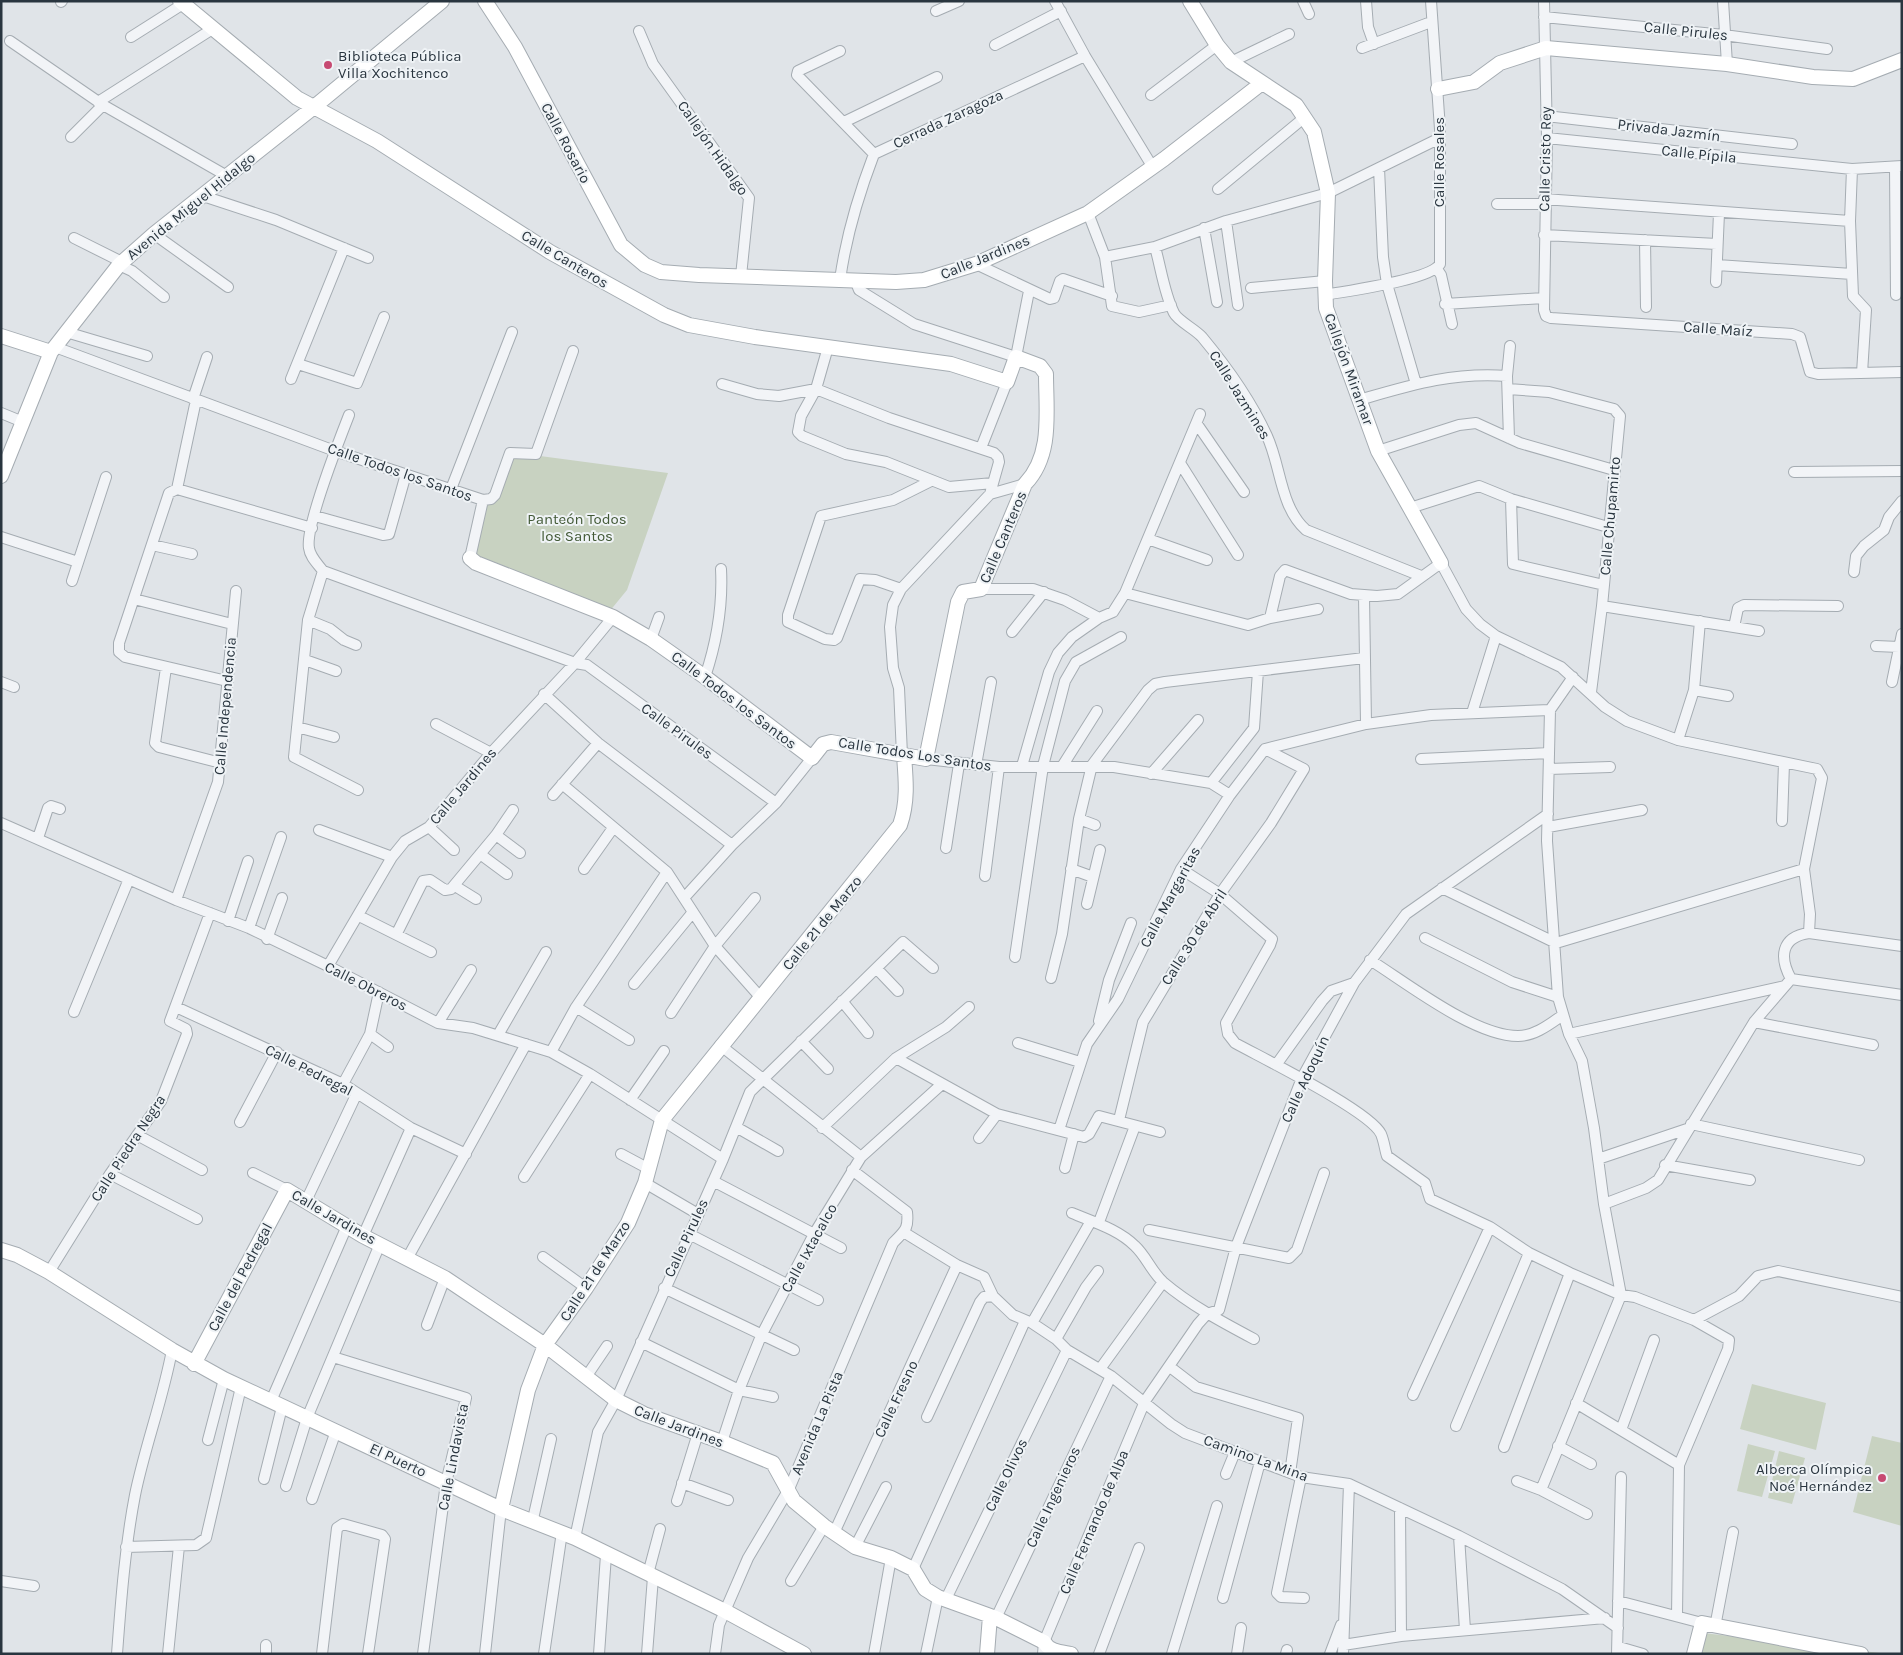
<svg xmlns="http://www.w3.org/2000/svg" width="1903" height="1655" viewBox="0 0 1903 1655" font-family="Karla,sans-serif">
<rect width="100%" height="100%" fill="#e0e4e8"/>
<path fill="#c8d2c1" d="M510,452l158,21 -41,117 -18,22 -139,-58 13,-54 7,-8z
M1752,1384l74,19 -10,47 -76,-21z
M1872,1436l30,7v83l-49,-14z
M1748,1444l27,7 -13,46 -25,-6z
M1779,1451l26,7 -13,46 -24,-6z
M1703,1633l186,21h-191z"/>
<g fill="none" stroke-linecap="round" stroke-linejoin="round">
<defs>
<path id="street" d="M1055,1l30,55 67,110
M1303,1l6,13
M1366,1l2,26 6,17
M1544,1l3,137 -3,172 2,6 5,2 241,16 8,3 10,35 8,2 84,-2
M1723,1l4,63
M61,2l1,-1
M936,11l23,-10
M1544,17l180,18 103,14
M639,31l14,33 96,134 -8,78
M131,37l52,-33
M10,41l93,64 124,71
M995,45l66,-34
M1362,48l69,-26
M840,51l-42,20 -1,4 77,79
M1231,62l58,-28
M1151,95l66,-50
M98,102l116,-74
M1546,116l246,28
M844,122l93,-45
M71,137l32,-32
M1547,138l305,31 50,-3
M1895,167l1,128
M1379,168l4,89 4,27 29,100
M1852,169l-2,52 3,75 13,14 -4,63
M1218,189l87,-72
M203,196l73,24 92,38
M1544,199l306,22
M1497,204h47
M1088,213l17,44 7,49 27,6 32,-7
M1226,221l12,84
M1204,228l13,74
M154,234l74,53
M1544,235l173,9
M74,238l48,24
M1645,240l1,67
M1155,247c6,21 9,46 19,66 4,8 21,16 28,24 25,30 49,64 65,99 14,30 13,71 39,94l115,46
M1105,257l50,-10 71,-26 102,-28 110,-54
M976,264l74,35 4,-1 6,-17 3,-2 49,17
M119,265l13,6 32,26
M1717,265l135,9
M1437,269l4,6 11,49
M840,280c6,-44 18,-84 34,-126l211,-98
M855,280l4,10 55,34 102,33 13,-66
M1716,282l3,-69
M1251,288l74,-7
M1325,295c21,-4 106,-15 115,-31v-135l-9,-128
M1445,304l99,-6
M66,332l81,24
M55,347l280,104 148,49 8,-1 4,-4 15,-42 26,1 37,-103
M828,347l-12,42 -15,27 -3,16 4,4 44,18 40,8 63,25 44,-4
M298,364l59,19 27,-66
M1507,376l3,-30
M291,379l53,-131
M722,384l35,10 22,2 37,-7 73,29 105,35 4,4 1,5 -9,32
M1508,389l41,3 65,17 6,7 -18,190 -11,86
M193,399l14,-42
M1359,400c52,-15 93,-28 148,-24l2,62
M1,413l22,9
M1197,424l47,68
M981,448l26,-66
M1378,451l81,-26 17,-2 44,20 94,27
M1180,463l58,92
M1794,472l108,-1
M177,489l19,-89
M451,489l61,-157
M1511,499l2,65 91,21
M1410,508l69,-22 32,13 97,28
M315,516l68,19 6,-1 17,-60
M1,537l77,25
M1148,539l59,21
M152,545l40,9
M470,558l13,-58
M323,571l252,92 12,2 189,138
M323,571l-15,49 -14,137 64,33
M323,571c-5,-7 -13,-14 -14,-23 -4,-21 31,-110 40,-133
M1854,572l2,-16 8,-10 20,-16 5,-13 13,-16
M72,581l34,-104
M901,589l-26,-9 -15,-1 -23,59 -3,2 -9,-1 -37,-17v-7l33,-99 72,-16 38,-19
M981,589h52l32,11 34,18
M1125,593l123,32 22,-7 48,-9
M1364,596l2,128
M134,599l98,25
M1602,606l157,25
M1270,618l10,-42 5,-6 66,24 26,2 21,-2 43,-31 25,46 14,15 16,12 65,31 44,40 22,14 51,19 139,29 5,9 -18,91 6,45 -1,19
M308,620l22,9 14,11 12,5
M1734,627l4,-19 6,-3 94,1
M1012,632l32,-40
M651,639l8,-22
M1876,646l23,1
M305,660l31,11
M166,668l-11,75 4,4 62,16
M705,677c12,-36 18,-70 16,-108
M1573,677l-23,33 -3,131 11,156 11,37 13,27 12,67 10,76 17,91
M227,681l-102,-24 -6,-5v-9l50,-150 8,-4 135,39
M1,682l13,5
M1892,682l10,-48
M1694,690l34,6
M544,694l54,49 134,102
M1472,713l24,-77
M436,724l55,29
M297,727l37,10
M1678,740l16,-50 6,-69
M1265,749l101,-25 65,-9 119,-5
M902,755l-3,-67 -6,-20 -3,-41 3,-22 8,-16 89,-95 35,-10
M926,759l73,8h115l97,16 19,12
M1421,759l128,-6
M976,765l15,-83
M1063,765l34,-54
M1022,766l27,-94 9,-19 14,-16 27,-19 14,-6 12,-19 75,-179
M1549,769l61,-2
M1151,774l47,-54
M1211,783l43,-55 4,-57
M562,784l105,88 48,74 46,52
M553,795l45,-52
M1079,819l16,6
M1782,821l2,-58
M1,823l175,77 73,28 79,38 110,57 35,5 78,24 39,22 133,85
M429,827l25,23
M1548,827l94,-17
M319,830l73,27
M496,835l24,18
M38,838l10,-30 3,-2 9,3
M946,848l13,-84
M480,854l27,20
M584,869l29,-41
M1071,869l22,8
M1181,869l39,25 52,45 -2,6 -44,78 2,11 7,9c27,15 135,68 146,91 3,7 4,16 6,22l38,27 5,16 60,28 39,26 41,20 51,22 14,2 59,23 35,20 -1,9 -49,116 -2,151
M985,876l14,-109
M455,886l21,13
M1442,888l114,55 248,-74
M684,898l48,-53 44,-42 36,-45
M176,900l42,-118 18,-191
M1087,904l13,-54
M359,916l72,36
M228,921l20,-60
M249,928l32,-91
M397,933l26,-52 7,-1 15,10 6,-1 45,-54 17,-25
M1425,938l87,44 46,15
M267,939l15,-41
M1015,957l28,-191 22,-85 11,-19 45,-25
M1370,960c37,23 104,76 148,76 17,0 32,-12 45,-21
M328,966l64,-109 13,-16 24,-14 62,-74 84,-90 38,-46
M877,969l21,22
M1051,978l11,-44 17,-115 13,-54 56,-75 7,-6 10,-2 199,-24
M1791,979c-12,-22 -10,-42 18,-46l93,13
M1791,979l111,16
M634,984l59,-72
M842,1001l26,32
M176,1007l167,77 68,44 55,26
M576,1007l53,33
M74,1012l55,-133
M671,1013l44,-67 40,-48
M1099,1021l10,-41 22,-57
M1754,1022l119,23
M438,1023l33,-53
M370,1034l18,13
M1569,1034l216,-48
M498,1035l48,-83
M801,1041l27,28
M1018,1043l62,19
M720,1045l141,112
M551,1052l25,-45 91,-135
M896,1058l101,56 87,23 5,-3 10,-18 61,16
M1276,1065l46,-64 9,-10 23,-8
M343,1084l27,-50 9,-42
M630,1100l34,-49
M1119,1120l24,-98 77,-128 51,-71 33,-54 -39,-20
M240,1122l37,-70
M1691,1124l168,36
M736,1127l42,24
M822,1128l74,-70 50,-31 23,-20
M1059,1130l28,-86 31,-45 63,-130 49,-74 35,-46
M137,1135l65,35
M979,1138l18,-24
M621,1154l28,15
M1598,1159l89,-30
M1665,1165l85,15
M1065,1168l9,-34
M253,1173l34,17
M110,1174l87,45
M524,1177l66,-103
M713,1181l128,67
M645,1183l53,31
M306,1201l51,-108
M1604,1204l42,-16 12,-8 96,-158 37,-43
M1072,1213c21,9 46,16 63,33 11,10 16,25 28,36 27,23 59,40 91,57
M1099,1222l36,-96
M1149,1230l140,28 8,-8 27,-77
M905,1233l52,32 27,12 9,19
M689,1234l129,66
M363,1236l48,-108
M408,1257l118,-213
M543,1257l43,31
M49,1272l61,-98 51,-73 26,-67 -1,-5 -16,-8 40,-108
M664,1288l130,62
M1694,1320l45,-24 19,-20 20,-5 124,26
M1032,1323l59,-102
M427,1325l18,-47
M1056,1339l30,-52 12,-16
M641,1342l98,48 34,7
M333,1357l133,41 -20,85 -23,171
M1170,1367l26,20 102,31 -8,55
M1100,1369l63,-87
M586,1377l21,-31
M1413,1395l77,-168
M271,1401l76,-175
M1576,1403l103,62
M927,1417l53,-115 4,-5 9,-1 20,19 19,8 24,16 11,11 44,26 60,48 14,9 116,44 48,7 110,52 103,53 56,39
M1456,1426l73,-173
M1621,1430l33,-90
M208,1440l16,-61
M722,1442l17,-52 22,-54 53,-102 47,-77 81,-73
M1558,1446l33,18
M1504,1447l66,-174
M1226,1474l9,-22
M1301,1477l-24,116 4,4 23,1
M264,1479l18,-72
M1517,1481l24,9 46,24
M682,1483l46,17
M286,1486l21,-68 73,-174
M1541,1490l80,-195
M312,1499l24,-68
M677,1501l21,-68
M1400,1508l1,128
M533,1519l18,-80
M834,1533l123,-268
M1459,1536l6,94
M575,1538l23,-106 18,-32 107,-241 27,-67 153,-150 30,26
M126,1547l70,-2 10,-7 35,-151
M855,1547l31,-60
M913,1569l112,-248
M648,1574l12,-45
M1,1581l33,5
M791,1581l33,-55
M1223,1598l37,-136
M946,1599l121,-249
M1618,1601l84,22
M996,1618l115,-242
M1715,1627l18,-95
M1343,1645l58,-9 204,-18
M1619,1647l24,7
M117,1654c4,-54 8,-107 18,-159 10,-49 28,-96 37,-145
M168,1654l11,-108
M266,1654v-9
M322,1654l15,-126 6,-4 39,11 3,4 -17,115
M485,1654l16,-145
M544,1654l18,-122
M599,1654l7,-99
M647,1654l6,-77
M715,1654l4,-29 6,-14 23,-53 41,-69 104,-246c11,-12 16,-13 14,-31l-55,-42
M874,1654l17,-96
M926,1654l12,-57
M1043,1654l1,-12 101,-241 53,-77 9,-10 12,-4 17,-63 66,-169 52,-95 52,-69 142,-100
M1099,1654l40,-106
M1172,1654l45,-148
M1237,1654l4,-26
M1286,1654l1,-4
M1330,1654l11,-29
M1343,1654l6,-170
M1617,1654l4,-177"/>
<path id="secondary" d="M180,1l117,97 80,43 173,111 114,63 25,10 66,12 196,27 56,18 9,-25 24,9 6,8c0,38 7,81 -21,110l-44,105 -18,3 -5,10 -32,157 -95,-17 -8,2 -11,14 -107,-81 -54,-38 -38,-22 -137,-54 -6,-5
M485,1l30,46 106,198 24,20 16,7 38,3 197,7 28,-2 52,-16 112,-51 76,-54 98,-76
M1190,1l27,44 14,17 65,43 18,27 14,61 -3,88 1,27 52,143 63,112
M1438,89l36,-7 26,-19 46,-15 181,16 86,13 40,2 49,-19
M1,336l50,16
M1,476l50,-124 68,-87 35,-31 160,-127 128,-106
M1,1250l16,5 32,17 123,78 52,29 277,130 74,29 150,73 79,43
M194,1364l93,-174 76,46 82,42 100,67 71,55 28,14 78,28 51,21 21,38 30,25 31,21 36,11 22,11 12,20 13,8 58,21 48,24c6,10 16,10 27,12
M501,1509l27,-119 17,-45 41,-57 42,-65 17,-40 17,-63 238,-295c8,-23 6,-45 4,-69
M987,1654l3,-38
M1694,1654l8,-31 159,31"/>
</defs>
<use href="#street" stroke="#a5acb2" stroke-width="12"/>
<use href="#secondary" stroke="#a5acb2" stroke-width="16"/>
<use href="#street" stroke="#f2f4f7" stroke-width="10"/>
<use href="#secondary" stroke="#fff" stroke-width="14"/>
</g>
<g fill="#c74a72" stroke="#eff3f6" stroke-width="2">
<circle cx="328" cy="65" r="5"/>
<circle cx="1882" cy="1478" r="5"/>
</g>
<g text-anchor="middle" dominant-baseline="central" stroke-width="4" stroke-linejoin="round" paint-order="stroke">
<g font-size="15" fill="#29353f" stroke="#eff3f6">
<text transform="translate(1686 31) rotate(6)">Calle Pirules</text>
<text transform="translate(948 119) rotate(-25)">Cerrada Zaragoza</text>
<text transform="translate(1669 130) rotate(7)">Privada Jazmín</text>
<text transform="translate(566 143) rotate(62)">Calle Rosario</text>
<text transform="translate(713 148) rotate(55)">Callejón Hidalgo</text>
<text transform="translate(1699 154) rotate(6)">Calle Pípila</text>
<text transform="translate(1545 159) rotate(-89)">Calle Cristo Rey</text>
<text transform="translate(1439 162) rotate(-90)">Calle Rosales</text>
<text transform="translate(191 206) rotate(-39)">Avenida Miguel Hidalgo</text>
<text transform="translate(985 257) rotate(-22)">Calle Jardines</text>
<text transform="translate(565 259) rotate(31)">Calle Canteros</text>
<text transform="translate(1718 329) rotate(4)">Calle Maíz</text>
<text transform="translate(1349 369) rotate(70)">Callejón Miramar</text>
<text transform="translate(1240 395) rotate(58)">Calle Jazmines</text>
<text transform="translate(400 472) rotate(19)">Calle Todos los Santos</text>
<text transform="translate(1610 516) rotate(-85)">Calle Chupamirto</text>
<text transform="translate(1003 537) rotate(-67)">Calle Canteros</text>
<text transform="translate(734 700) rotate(37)">Calle Todos los Santos</text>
<text transform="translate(225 706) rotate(-85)">Calle Independencia</text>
<text transform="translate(677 731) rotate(36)">Calle Pirules</text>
<text transform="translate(915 754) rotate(9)">Calle Todos Los Santos</text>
<text transform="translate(463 786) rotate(-50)">Calle Jardines</text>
<text transform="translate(1170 897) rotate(-62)">Calle Margaritas</text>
<text transform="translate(822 923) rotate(-51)">Calle 21 de Marzo</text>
<text transform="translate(1194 937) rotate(-58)">Calle 30 de Abril</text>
<text transform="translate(366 986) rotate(27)">Calle Obreros</text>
<text transform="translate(309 1070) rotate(27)">Calle Pedregal</text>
<text transform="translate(1305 1079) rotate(-65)">Calle Adoquín</text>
<text transform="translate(128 1148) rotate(-57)">Calle Piedra Negra</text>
<text transform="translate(334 1217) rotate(30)">Calle Jardines</text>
<text transform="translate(686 1238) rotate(-65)">Calle Pirules</text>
<text transform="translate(809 1248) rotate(-61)">Calle Ixtacalco</text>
<text transform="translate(595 1271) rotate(-57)">Calle 21 de Marzo</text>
<text transform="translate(240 1277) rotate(-62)">Calle del Pedregal</text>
<text transform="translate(896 1399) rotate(-65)">Calle Fresno</text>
<text transform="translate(817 1423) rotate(-67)">Avenida La Pista</text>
<text transform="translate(679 1426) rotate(21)">Calle Jardines</text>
<text transform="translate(453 1457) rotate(-79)">Calle Lindavista</text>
<text transform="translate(1256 1458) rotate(20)">Camino La Mina</text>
<text transform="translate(398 1460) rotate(25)">El Puerto</text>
<text transform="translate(1006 1475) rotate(-64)">Calle Olivos</text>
<text transform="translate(1053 1497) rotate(-65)">Calle Ingenieros</text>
<text transform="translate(1094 1522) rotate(-67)">Calle Fernando de Alba</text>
</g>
<g font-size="15" fill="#29353f" stroke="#eff3f6" text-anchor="start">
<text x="338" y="56">Biblioteca Pública<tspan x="338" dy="17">Villa Xochitenco</tspan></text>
<text x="1872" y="1469" text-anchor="end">Alberca Olímpica<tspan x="1872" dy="17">Noé Hernández</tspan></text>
</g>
<g font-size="15" fill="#435a37" stroke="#eff3f6">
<text x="577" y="519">Panteón Todos<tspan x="577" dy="17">los Santos</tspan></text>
</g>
</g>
<rect width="1903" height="1655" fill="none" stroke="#29353f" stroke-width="5"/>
</svg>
